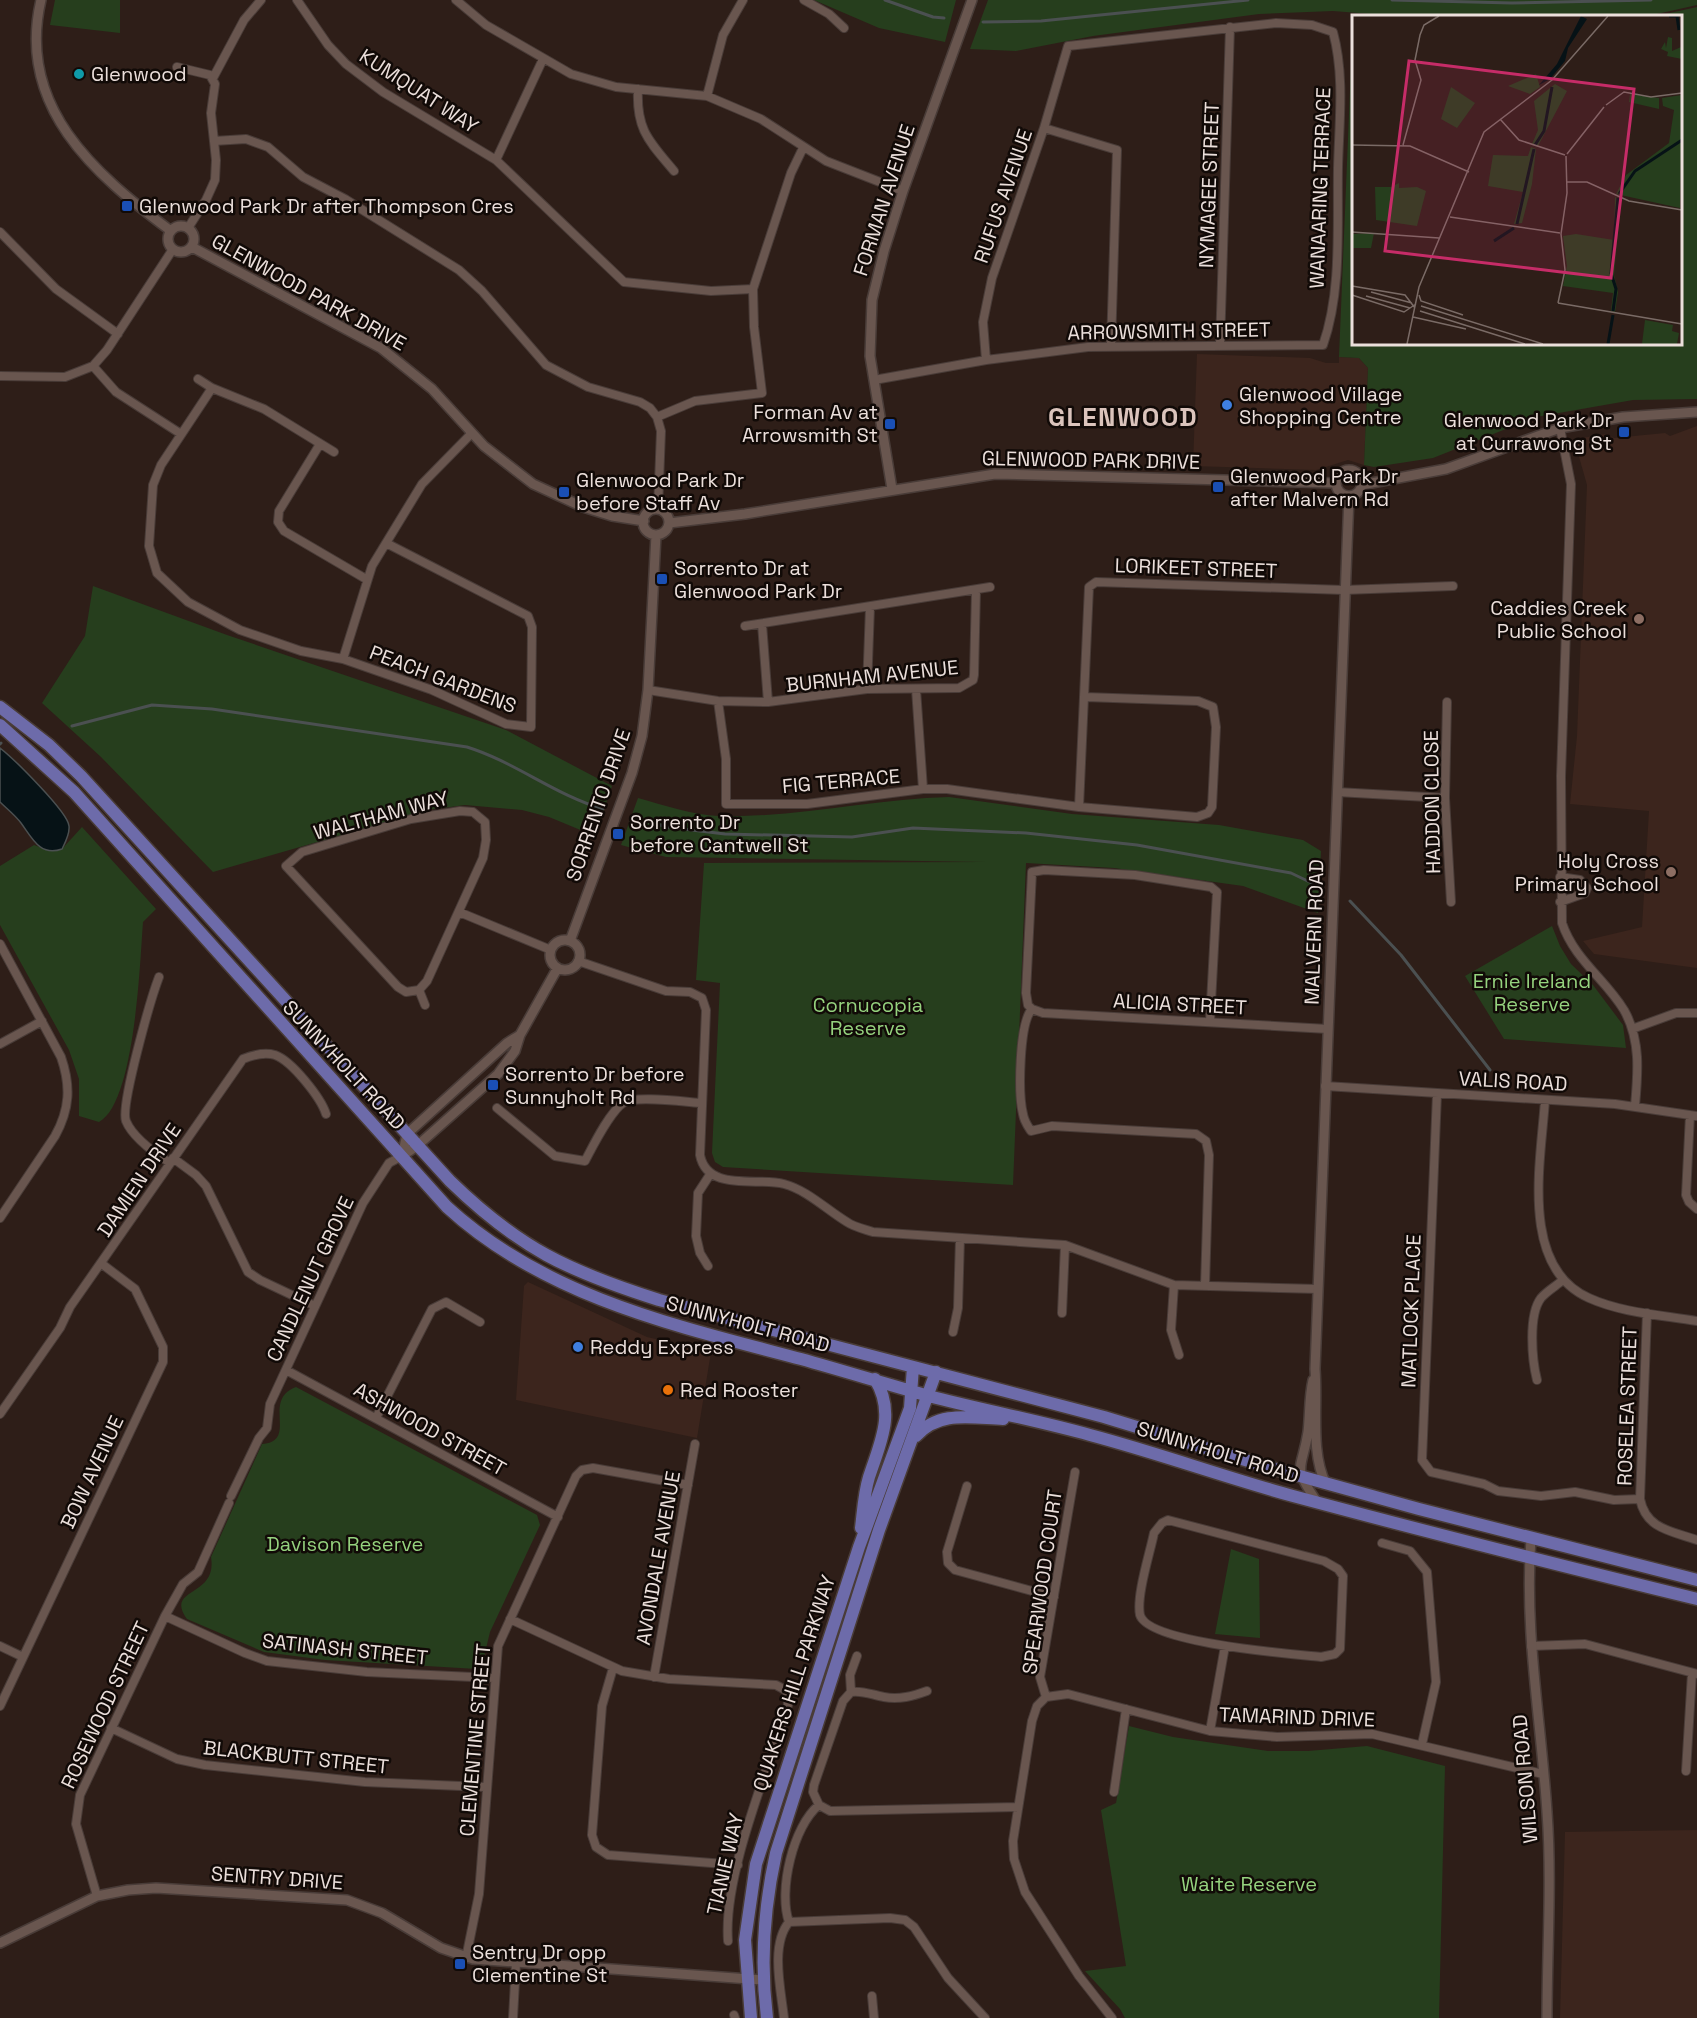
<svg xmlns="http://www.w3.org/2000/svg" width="1697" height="2018" viewBox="0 0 1697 2018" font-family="'Space Grotesk',sans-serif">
<rect width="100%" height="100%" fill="#2e1e18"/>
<path fill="#3c251d" d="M1197,354l113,4 16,5h13v-6l20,1 9,10 -4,97 -16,-5 -32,10 -123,-4z
M1697,426v542l-103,-14 -11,-13 59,-14 7,-116 -79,-7 7,-68 10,-251 -11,-39 6,-8 24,-4 8,4 51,-5 5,3z
M528,1282l119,55 64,15 -14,86 -181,-38 8,-114z
M1697,1830v188h-137l5,-186z"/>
<path fill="#263e1d" d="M55,0h65v33l-70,-8z
M814,0h142l-11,42 -66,-14z
M988,0h709v5l-49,11h-251l-64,-5 -74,3 -166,22 -77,15 -46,-2z
M1697,7v392l-64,1 -97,17 -103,41 -59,9 -10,-2 4,-97 -9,-10 -20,-1 14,-340 1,327h326v-328h-24z
M93,586l134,49 279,95 106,56 -17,50 -46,-19 -27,-7 -57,-5 -37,5 -215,62 -112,-115 -59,-54 43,-67z
M949,797l123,17 147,11 84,15 18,11 -3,62 -75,-27 -129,-18 -88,-5 -13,322 -290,-18 -8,-5 -3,-9 8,-170 -24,-3 8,-117 281,-1 -319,-5 -45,-12 17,-47c26,7 54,17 81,18 77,2 154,-17 230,-19z
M82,827l74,82 -13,13c-3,40 -8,181 -44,200l-20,-6v-37l-10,-29 -69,-125v-59l34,-21 14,5 14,-1z
M1552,926l8,20 11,18 22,21 30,40 3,23 -122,-9 -39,-63z
M296,1387l241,128 3,10 -50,107 -7,29 -6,8 -152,-9 -61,-8 -77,-33c-23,-32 31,-21 24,-62l51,-113c37,-3 -1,-44 34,-57z
M1231,1549l28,10 1,79 -45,-4z
M1129,1726l44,11 95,14h40l59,-5 78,20 -6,252h-314l-5,-9 -35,-38 41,-5 -25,-156 15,-7z"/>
<path fill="#061216" stroke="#4b5051" stroke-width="1.5" d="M0,748c13,10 68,64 69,78 1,8 -4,17 -7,23 -22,8 -30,-11 -41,-26 -6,-8 -14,-14 -21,-21z"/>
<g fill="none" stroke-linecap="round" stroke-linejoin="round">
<path stroke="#4b5051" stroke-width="3" d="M885,0l48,17 11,1
M1392,0l120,3 139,-3
M983,22l58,-1 207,-21
M72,726l80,-21 60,4 255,38c48,15 88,48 136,62
M0,744l1,-1
M635,818l32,9 58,7 127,3 61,-9 113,5 111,12 154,28 25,12
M1350,901l51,54 89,115"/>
<defs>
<path id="minor" d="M297,0l31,45 18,19 37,28 113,68 128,122 87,9 42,-2
M456,0l30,25 85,49 45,13 91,9 54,23 65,42 77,30
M804,0l25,14 15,14
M177,67l33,8 5,9 -4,29 5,47 -1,20 -9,20 -18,28
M213,78l31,-58 17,-20
M638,89c-2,41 11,52 36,82
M707,96l16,-61 20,-35
M1044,128l73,22 -6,196
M214,141l32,-2 22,8 35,30 42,22 114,71 23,21 64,74 42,22 52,15 10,6 7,9 4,14 -3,78
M496,160l47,-101
M0,232l56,57 62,45
M1220,345l10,-318
M93,366l23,26 65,42
M0,376l65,1 28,-11 14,-16 66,-101
M198,379l14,9 -51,77 -8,20 -4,61 8,27 31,29 52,28 61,21 42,8 89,31 74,34 25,3 1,-100 -4,-11 -142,-73
M874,380l112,-20 102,-13 235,-2c19,-54 14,-119 15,-177 1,-45 7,-92 -5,-136l-21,-7 -36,-2 -208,23 -24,82 -52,150 -9,44 3,38
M212,388l52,21 70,43
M657,417l38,-16 67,-8 -8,-66 -1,-38 38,-116 12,-25
M1560,428l11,56 -10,292 1,147c12,36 43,56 62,87 17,30 14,63 11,96
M320,444l-41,67 -1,11 6,9 82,48
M762,624l6,78
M745,626l245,-39
M343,659l29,-93 50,-82 49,-50
M867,689l3,-82
M916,689l7,100
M648,690l70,11 50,1 99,-13 92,-1 14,-8 1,-5 2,-85
M718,701l8,58v45h81l116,-15h24l132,18 118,10 11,-4 4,-6 4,-80 -3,-20 -15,-6 -113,-4
M1447,702l-2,96 6,104
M1337,792l108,6
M1079,807l10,-220 7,-5 248,8 109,-4
M460,811l13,1 12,10 1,18 -3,18 -56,123 -8,9 -13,2 -8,-5 -112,-121 16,-14 109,-33z
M1560,877l20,3 7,8 -2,5 -25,9
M459,912l92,38
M0,944l61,113c10,29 9,52 -6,79l-55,82
M578,961l88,30 24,1 12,6 4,12 -6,145c7,37 57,22 84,29 23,6 43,26 63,38 7,5 17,7 26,10l192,13 109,40 144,4
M159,977c-8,21 -39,129 -33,144 7,17 30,33 44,42
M419,990l6,15
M1032,1009l-4,-4 -2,-12 6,-121 12,-2 91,5 76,12 6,5 -7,129
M1032,1009c-13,14 -14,85 -9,105 1,7 4,11 8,17l21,-5 144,8 10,7 3,14 -4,131
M1032,1009l11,4 285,16
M1632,1029l44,-16h21
M0,1044l42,-23
M1325,1086l290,18 82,12
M1437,1094l-15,366 9,12 53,12 14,7 43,5 34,-4 39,8 26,-1
M1545,1100c-4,61 -26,167 44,198 33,15 73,17 108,23
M497,1108l58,48 30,5c8,-15 24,-48 38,-58 11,-8 63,-1 79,0
M1690,1115l-4,80 3,7 8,7
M173,1158l23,17 10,11 42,86 12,8 55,26
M708,1266l-8,-13 -4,-17 2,-43 13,-20
M1174,1285l-3,45 8,25
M1062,1313l3,-68
M1647,1313l-7,186c6,30 31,32 57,41
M953,1332l5,-24 2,-70
M286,1370l272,147
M1537,1380c-5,-20 -9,-65 4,-82 6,-7 15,-12 22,-18
M0,1414l60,-86 10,-21 173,-248c10,-4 21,-7 32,-4 17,6 46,43 51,59
M376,1418l56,-109 14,-7 34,20
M967,1486l-20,66 1,11 7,7 99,27
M231,1496l28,-58 8,-10 3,-24 93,-201 26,-40 13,-7
M1168,1520l156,41 14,8 5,7 -3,73 -5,5 -14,3c-29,-3 -173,-14 -181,-42 -4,-19 10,-62 14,-82l8,-10z
M1382,1543l28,8 17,21 9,110 -14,62
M165,1616l80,37 22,8 100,11 127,6
M510,1619l112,52 47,8 107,6 11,6 1,14c-20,65 -65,170 -60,236
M0,1646l23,11
M1531,1646l54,-2 112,30
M613,1668l-11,38 -10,129 4,12 12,8 130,10
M654,1677l41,-233
M927,1691c-14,5 -28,9 -43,6 -12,-2 -21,-7 -33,-5l-8,9 -29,84 -1,7 6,13 11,6 188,-4
M851,1692l-1,-17 7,-19
M1046,1697l-6,-20 35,-205
M0,1706l163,-344v-15l-28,-58 -33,-25
M111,1728l66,31 28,6 160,17 120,5
M1210,1731l15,-85
M1686,1771l6,-98
M1114,1792l12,-83
M97,1896l-21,-72 4,-29 85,-179 18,-32 15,-12 31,-69
M789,1922l101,-4 15,2 9,7 34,51 37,40
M789,1922c-11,-31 4,-96 30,-117
M466,1958l13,-64 19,-248 78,-170 6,-6 11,-2 95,17
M872,1996l2,22
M734,2015l1,3
M513,2018l3,-55
M784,2018c-3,-28 -14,-73 5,-96
M1112,2018l-33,-42 -54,-84 -11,-33 -1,-18 19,-120 5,-15 9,-9 22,-3 142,37 67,6 95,-3 171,40"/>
<path id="tertiary" d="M41,0c-25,106 53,174 130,231
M168 239a13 13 0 1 1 26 0a13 13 0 1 1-26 0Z
M192,247l189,101 51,41 52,57 49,38 50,23 29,9 32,5
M1336 483a13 13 0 1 1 26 0a13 13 0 1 1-26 0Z
M1361,485l85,-16 114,-41 63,-11 74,-5
M892,489l-22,-133 2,-56 12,-49 19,-60 69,-191
M643 522a13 13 0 1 1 26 0a13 13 0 1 1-26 0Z
M669,523l76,-9 250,-40 341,9
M550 955a15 15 0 1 1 30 0a15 15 0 1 1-30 0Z
M570,941l62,-168 10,-37 6,-46 8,-155
M402,1156l15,-10 81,-72 17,-23 5,-16 37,-66
M402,1156l5,-22 100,-91 13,-8
M1313,1380c-4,17 -3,35 -5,52 -6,39 -17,32 9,70
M1326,1484c-16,-31 -8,-79 -11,-115l34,-873
M1531,1538c-7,92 10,182 16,274 5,68 0,138 0,206
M0,1943l97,-47 31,-6 28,-2 191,12 35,13 59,35 32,11 290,21"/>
<path id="primary" d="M0,707l49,38 32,31 369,405c70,68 118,90 209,119l445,117 174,53 141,39 278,71
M0,725l74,67 373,415c98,90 229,119 354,152 43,12 85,25 128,37 53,14 107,24 161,39 68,18 134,42 203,61 134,36 269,70 404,103
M916,1436c23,-26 56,-18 87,-17
M861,1528c2,-16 3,-35 8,-51 11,-34 27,-64 6,-98
M751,2018l-6,-78 11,-76 103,-317 51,-139 3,-41
M767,2018c-7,-56 -3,-111 9,-165l103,-323 57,-158"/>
</defs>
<use href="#minor" stroke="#493c38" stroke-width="10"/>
<use href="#tertiary" stroke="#493c38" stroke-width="12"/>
<use href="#primary" stroke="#493c38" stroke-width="15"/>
<use href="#minor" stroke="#69564f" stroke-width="8"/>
<use href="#tertiary" stroke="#69564f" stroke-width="9"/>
<use href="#primary" stroke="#6d6baa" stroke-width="12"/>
</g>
<circle fill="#0f9aa8" stroke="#110a07" stroke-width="2" cx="79" cy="74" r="6"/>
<g fill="#1a4fb4" stroke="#110a07" stroke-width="2">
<rect x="121" y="200" width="12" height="12" rx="3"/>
<rect x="884" y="418" width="12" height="12" rx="3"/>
<rect x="1618" y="426" width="12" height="12" rx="3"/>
<rect x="1212" y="481" width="12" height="12" rx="3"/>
<rect x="558" y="486" width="12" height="12" rx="3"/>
<rect x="656" y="573" width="12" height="12" rx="3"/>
<rect x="612" y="828" width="12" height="12" rx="3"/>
<rect x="487" y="1079" width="12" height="12" rx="3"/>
<rect x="454" y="1958" width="12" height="12" rx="3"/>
</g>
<g fill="#3f7fe0" stroke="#110a07" stroke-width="2">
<circle cx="1227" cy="405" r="6"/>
<circle cx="578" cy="1347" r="6"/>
</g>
<g fill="#8d6e63" stroke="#110a07" stroke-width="2">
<circle cx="1639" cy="619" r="6"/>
<circle cx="1671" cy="872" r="6"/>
</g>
<circle fill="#e8710a" stroke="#110a07" stroke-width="2" cx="668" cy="1390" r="6"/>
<g text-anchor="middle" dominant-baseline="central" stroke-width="5" stroke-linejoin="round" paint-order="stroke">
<g font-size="20" fill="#ebdfdb" stroke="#110a07" text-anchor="start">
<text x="91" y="74">Glenwood</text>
<text x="139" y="206">Glenwood Park Dr after Thompson Cres</text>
<text x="1239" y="394">Glenwood Village<tspan x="1239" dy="23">Shopping Centre</tspan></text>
<text x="878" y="412" text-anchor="end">Forman Av at<tspan x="878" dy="23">Arrowsmith St</tspan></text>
<text x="1612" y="420" text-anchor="end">Glenwood Park Dr<tspan x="1612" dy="23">at Currawong St</tspan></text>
<text x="1230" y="476">Glenwood Park Dr<tspan x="1230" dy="23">after Malvern Rd</tspan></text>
<text x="576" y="480">Glenwood Park Dr<tspan x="576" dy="23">before Staff Av</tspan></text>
<text x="674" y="568">Sorrento Dr at<tspan x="674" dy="23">Glenwood Park Dr</tspan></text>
<text x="1627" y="608" text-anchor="end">Caddies Creek<tspan x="1627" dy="23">Public School</tspan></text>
<text x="630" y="822">Sorrento Dr<tspan x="630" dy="23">before Cantwell St</tspan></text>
<text x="1659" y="861" text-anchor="end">Holy Cross<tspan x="1659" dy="23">Primary School</tspan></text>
<text x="505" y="1074">Sorrento Dr before<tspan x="505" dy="23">Sunnyholt Rd</tspan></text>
<text x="590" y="1347">Reddy Express</text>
<text x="680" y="1390">Red Rooster</text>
<text x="472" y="1952">Sentry Dr opp<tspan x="472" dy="23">Clementine St</tspan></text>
</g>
<g font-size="20" fill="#ebdfdb" stroke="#110a07">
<text transform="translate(419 91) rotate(33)">KUMQUAT WAY</text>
<text transform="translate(1209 185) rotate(-88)">NYMAGEE STREET</text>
<text transform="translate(1320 188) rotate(-88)">WANAARING TERRACE</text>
<text transform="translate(1003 196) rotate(-71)">RUFUS AVENUE</text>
<text transform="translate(884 200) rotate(-72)">FORMAN AVENUE</text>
<text transform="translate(309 292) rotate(29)">GLENWOOD PARK DRIVE</text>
<text transform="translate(1169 331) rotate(-1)">ARROWSMITH STREET</text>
<text transform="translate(1091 460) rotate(1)">GLENWOOD PARK DRIVE</text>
<text transform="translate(1196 568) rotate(2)">LORIKEET STREET</text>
<text transform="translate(872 676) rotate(-6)">BURNHAM AVENUE</text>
<text transform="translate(443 679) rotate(21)">PEACH GARDENS</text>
<text transform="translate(841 781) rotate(-5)">FIG TERRACE</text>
<text transform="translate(1432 802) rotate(-91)">HADDON CLOSE</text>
<text transform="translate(598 805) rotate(-71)">SORRENTO DRIVE</text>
<text transform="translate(381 815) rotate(-15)">WALTHAM WAY</text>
<text transform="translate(1314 932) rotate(-88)">MALVERN ROAD</text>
<text transform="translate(1180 1004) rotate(3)">ALICIA STREET</text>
<text transform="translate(344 1065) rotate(47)">SUNNYHOLT ROAD</text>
<text transform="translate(1513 1081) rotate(3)">VALIS ROAD</text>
<text transform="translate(139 1180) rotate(-56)">DAMIEN DRIVE</text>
<text transform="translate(310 1279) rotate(-65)">CANDLENUT GROVE</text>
<text transform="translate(1411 1311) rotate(-88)">MATLOCK PLACE</text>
<text transform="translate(748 1324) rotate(15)">SUNNYHOLT ROAD</text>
<text transform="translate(1627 1406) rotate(-88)">ROSELEA STREET</text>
<text transform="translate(430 1429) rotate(29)">ASHWOOD STREET</text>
<text transform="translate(1218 1452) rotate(17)">SUNNYHOLT ROAD</text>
<text transform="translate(92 1472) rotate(-65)">BOW AVENUE</text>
<text transform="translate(658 1558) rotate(-80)">AVONDALE AVENUE</text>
<text transform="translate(1042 1582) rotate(-82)">SPEARWOOD COURT</text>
<text transform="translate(345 1649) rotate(6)">SATINASH STREET</text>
<text transform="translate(794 1683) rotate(-72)">QUAKERS HILL PARKWAY</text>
<text transform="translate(105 1705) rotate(-65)">ROSEWOOD STREET</text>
<text transform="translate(1297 1717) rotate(2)">TAMARIND DRIVE</text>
<text transform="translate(475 1740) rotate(-85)">CLEMENTINE STREET</text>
<text transform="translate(296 1757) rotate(6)">BLACKBUTT STREET</text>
<text transform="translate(1525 1779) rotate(-95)">WILSON ROAD</text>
<text transform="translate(725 1864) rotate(-77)">TIANIE WAY</text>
<text transform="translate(277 1878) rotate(4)">SENTRY DRIVE</text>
</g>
<g font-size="20" fill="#95d27e" stroke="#110a07">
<text x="1532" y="981">Ernie Ireland<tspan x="1532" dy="23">Reserve</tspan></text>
<text x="868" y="1005">Cornucopia<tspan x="868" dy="23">Reserve</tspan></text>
<text x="345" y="1544">Davison Reserve</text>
<text x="1249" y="1884">Waite Reserve</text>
</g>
<g font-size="26" font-weight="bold" letter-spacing="1.5" fill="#dbc4bc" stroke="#110a07">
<text x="1123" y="417">GLENWOOD</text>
</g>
</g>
<g transform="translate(1352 15)">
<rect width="330" height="330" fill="#2e1e18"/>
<path d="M316,22l4,1v13l9,-4 1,12 -15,-3 1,-4 -7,-3 4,-7 1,6zM184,59l4,13 -10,7 -22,-8zM203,69l12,7 -29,55 -6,-2 6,-14 -4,-29zM99,72l24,16 -18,25 -16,-9zM278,79l29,4v11l-30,-7zM330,80l-2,113 -64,-14 10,-19 43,-32 5,-33 -11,-4 -1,-8zM179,132l5,2 -4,35 -10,39 -8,1 9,-32 -35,-6 5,-31 35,1zM47,168v5l18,-1 9,4 -9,35 -41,-6 -1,-33h16zM263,182l6,3 -7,75 4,17 -3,20 -4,-1 2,-18 -50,-7 4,-20 -4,-30 13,-2 38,6zM22,218l-3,15h-19v-14zM293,305l28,5 -1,6 7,2 -2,11h-35z" fill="#263e1d"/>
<path d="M229,1l6,3 -19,29 -3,13 -15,18 -11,6 18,-21z" fill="#061216"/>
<path fill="none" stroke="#061216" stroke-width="3" d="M317,1h8l2,14M183,130l9,-14 8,-44M267,179l16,-23 47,-31M165,209l17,-75M142,226l20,-13M261,296l3,-22 -5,-16 7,-75M256,329l5,-29"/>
<path fill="none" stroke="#7a6b66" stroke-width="1.5" d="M254,90l18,-13 27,5 31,-4M148,104l19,21 46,15M0,130l58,1 59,26M51,130l18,-65 -6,-20 5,-25 4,-10 15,-9M215,139l37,-47M215,167h20l42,19 53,9M98,202l110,16M0,217l87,6M0,271l53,9 10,13M19,277l41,11M0,280l52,17 12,-8M67,280l2,6 42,14M14,281l44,12M206,288l7,-33 -4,-36 6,-41 -1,-37M206,288l124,21M69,291l122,38M68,296l105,33M61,302l53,12M55,329l12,-57 65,-155 68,-52 56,-64"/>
<path fill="#c62c68" fill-opacity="0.15" stroke="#c62c68" stroke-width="3" d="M57,46l225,28 -23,189 -226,-27z"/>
<rect width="330" height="330" fill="none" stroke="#ebdfdb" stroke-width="3"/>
</g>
</svg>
